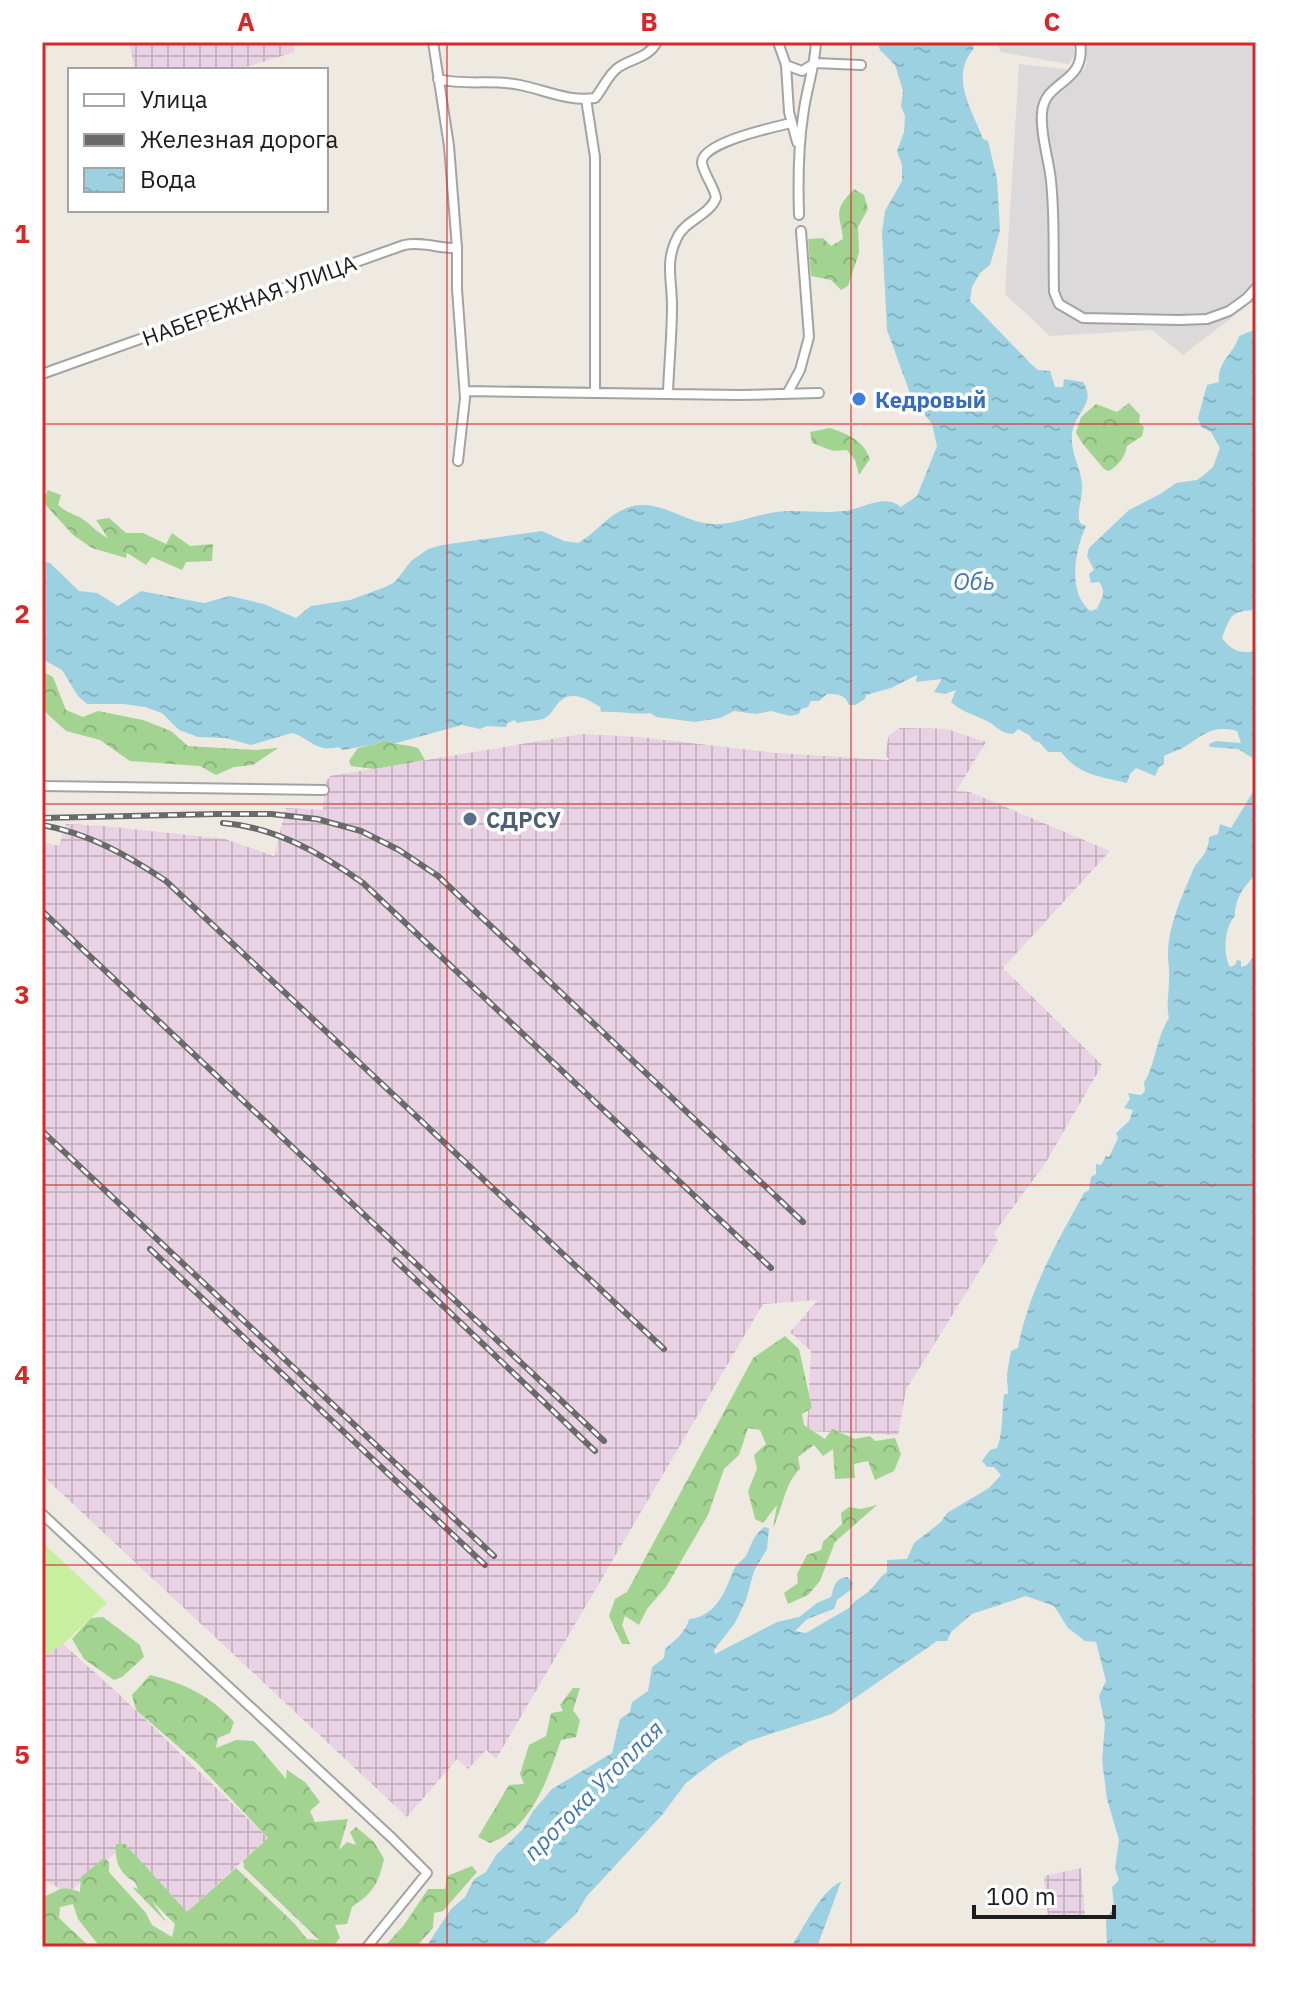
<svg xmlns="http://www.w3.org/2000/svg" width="1298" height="1989" viewBox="0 0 1298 1989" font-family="'IBM Plex Sans',sans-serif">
<defs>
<pattern id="industrial-grid" width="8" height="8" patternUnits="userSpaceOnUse" patternTransform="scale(2)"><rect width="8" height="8" fill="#e9d2e4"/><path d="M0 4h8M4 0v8" fill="none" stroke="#c7b4c3"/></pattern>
<pattern id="forest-crowns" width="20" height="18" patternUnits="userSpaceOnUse" patternTransform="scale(2)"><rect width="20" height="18" fill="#a3d391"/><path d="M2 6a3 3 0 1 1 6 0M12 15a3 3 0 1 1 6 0" fill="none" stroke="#8cb57c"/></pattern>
<pattern id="water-ripples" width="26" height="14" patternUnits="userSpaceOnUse" patternTransform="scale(2)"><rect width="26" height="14" fill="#9cd1e2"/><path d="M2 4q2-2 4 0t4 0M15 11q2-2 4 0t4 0" fill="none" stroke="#86b3c1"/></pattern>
</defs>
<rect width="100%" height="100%" fill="#efeae1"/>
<path fill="#dbd9d9" d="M996,42h77l1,13 -5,9 -68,-12z
M1085,42h171v257l-73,56 -31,-25 -102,6 -45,-42 14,-230 64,7 4,-8z"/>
<path fill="url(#industrial-grid)" d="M129,42h164l2,10 -59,18h-101z
M900,728l47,1 39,13 -30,49 14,1 140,59 -107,117 99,97 -57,99 -51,69 4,8 -92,149 -8,45 -91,-4 4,-80 -21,-19 28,-32 -55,4 -267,455 -10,-9 -18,19 -11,-10 -50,58 -365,-342v-133l4,-6 -4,-4v-490l17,4 7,-22 38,2 121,13 49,17 12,-48 37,2 2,-27 5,-7 252,-42 57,3 137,16 113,7 -4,-6 4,-19z
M63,1644l57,51 148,143 -81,74 -62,-67 -57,48 -26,-14v-222z
M1081,1868l4,49h-37l-4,-41z"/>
<path fill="url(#forest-crowns)" d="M854,189l10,6 4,14 -10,18 1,26 -11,33 -7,4 -10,-10 -20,-4 -3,-37 15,-1 8,8 12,-7c-3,-27 -11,-27 11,-50z
M1129,403l11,12 -1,7 5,5 -2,9 -15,10c-2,11 -8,19 -18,25l-5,-2 -22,-26 -6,-10 5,-16 15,-13 21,8z
M830,428c18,6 33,12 40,31l-11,16 -4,-15 -8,-10 -14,1 -21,-8 -2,-11z
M48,490l13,5 -3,10c11,9 14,8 23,13 10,6 16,15 27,20l-12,-18 13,-2 17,15h17l23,11 6,-11 18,13 23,-2 -1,17 -26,1 -4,8 -30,-13 -6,8 -19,-12 -1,5 -34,-10 -19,-13 -31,-34z
M42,671l11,6 13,33 17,7 15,-6 45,9 28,11 17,15 68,4 22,-2 -25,17 -19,2 -18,8 -16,-9 -70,-5 -30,-21 -34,-9 -24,-22z
M384,740c10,5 22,4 34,8l7,12 -51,9 -23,-3 -2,-5 9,-13 18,-4z
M785,1336l14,13 13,59 -10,6 2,11 21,14 7,-10 23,10 15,-3 5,5 20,-3 6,16 -7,17 -19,9 -7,-19 -14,3 1,14 -20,1 -2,-30 -10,7 -9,-11 -16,12 2,12c-16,15 -17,39 -27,59l4,-23 -14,18 -8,-4 -7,-28 9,-22 -3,-14 12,-11 -6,-14 -12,-2 -9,27 -15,14 -16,46 -42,72 -19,22 -8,16 -14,-9 -3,9 8,19h-8l-13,-28 6,-17 12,-7 126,-234z
M877,1505l-42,37 -15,39 -12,14 -20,9 -4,-11 14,-10 -1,-9 10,-19 14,-5 2,-8 19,-18 -1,-11 8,-6 12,2z
M103,1617l37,28 4,12 -22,20 -8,3 -30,-21 -12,-20 19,-21z
M150,1675c34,8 61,21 84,47l-4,11 -12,5 -2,10 20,-8 18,1 32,38 1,-9 18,12 15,20 -10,9 5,11 33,-3 -9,31 8,-8 9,3 -6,-13 6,-5 18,15 10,17c-6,25 -10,33 -32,48l-5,17 -12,1 5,13 -8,9h-232l-22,-28 -5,-15 -13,3 -1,11 31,29h-48v-50c19,-5 14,-13 38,-5l1,-15 23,-19 5,4v10l37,41 6,12 20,12 3,-13 -23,-23 15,22 -35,-36 6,2 -3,-7c-15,-8 -21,-21 -19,-38h9l62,68 49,-44 58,55 13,16 12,1 -75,-72 -1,-7 25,-23 -71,-75 -61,-53 -4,-15z
M573,1688h7l-7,22 7,10 -4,17 -15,3c-13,38 -29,89 -71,103l-12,-6 31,-52 15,-1 -4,-10 9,-29 17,-9 5,-23 12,-2 -3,-6z
M472,1866l5,6 -34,39 -9,2 -1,15 -17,19h-32l20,-22 24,-36h17l2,-13z"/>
<path fill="#c6efa0" d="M42,1542l65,61 -44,41 -21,13z"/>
<path fill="url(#water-ripples)" d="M877,42h94l3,6c-25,30 -2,61 9,91l5,2 9,38 3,51 -10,35 -10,8 -8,14 -2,14 61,63 7,6 12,1 5,16h8l1,-8 19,3c14,22 -8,29 -11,52 -2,19 9,33 10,51 1,13 -6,26 -2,38l6,3c-11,24 -19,66 4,85l7,-2c5,-12 10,-16 2,-27l-8,1 -2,-9 5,-4 -7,-14 2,-8 40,-38 33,-17 14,-10 21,-3 8,-6 8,-7 7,-19 -9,-16 -10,-5 -3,-9 9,-33 12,-3c-2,-21 15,-28 20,-46l17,-7v281c-27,1 -25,6 -34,28 10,13 18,16 34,13v109l-18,-11 -28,-2 -1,-3 7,-3 25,2 -4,-12c-28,-7 -36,7 -56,18 -5,2 -12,4 -17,7v8l-5,3 -4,9 -19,-8 -6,6 -3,9c-28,-7 -47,-7 -66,-31h-13l-9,-10 -5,-1 -5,-6 -11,-6 -5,5c-12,0 -17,-9 -28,-14 -13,-6 -23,-8 -34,-18l5,-12 -11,4 -11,-2 8,-13 -26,3 1,-7 -26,13 -25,7 -1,4 -10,6h-6c-4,-11 -12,-11 -22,-11l-8,7h-8l-3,6 -7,2 -2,5 -9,2 -19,-5 -15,3 -22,-3 -14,7 -25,4 -39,-5 -6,-4c-17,2 -32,-2 -49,-1l-1,-5c-14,-9 -32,-19 -44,-1 -4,5 -6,10 -13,13 -8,2 -18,2 -26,4l-2,-3 -8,3 -1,4 -19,-1 -7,3 -18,-4 -69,19 -9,-4 -8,4 -33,6 -5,-3c-22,6 -28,-9 -46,-14l-41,12 -26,-7 -27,-1 -19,-7 -17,-17 -17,-6 -22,-3h-36l-9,-8 -16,-26 -20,-11v-98l8,2 29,28 18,2 21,13 23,-15 63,12 26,-7 34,8 32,14 15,-12 39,-6 35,-13 10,-5 16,-21 17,-12 14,-4 100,-14 22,10 14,2c20,-11 31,-31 55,-37 27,-5 46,12 71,17 24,5 49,-8 72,-11 22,-3 45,2 68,-1 19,-2 40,-18 57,-4l16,-11 20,-50 -5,-22 -21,-28 -24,-66 -5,-98 3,-21 17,-30v-16l-5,-14 7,-19 1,-16 -4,-10 2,-15 -8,-26 -15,-15z
M1256,787v87c-12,13 -21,23 -21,42 -11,11 -12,38 -5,51l5,-2 2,-5 4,1v6l6,-2 9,-12v994h-149l-1,-27 8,-13 -2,-20 7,-7 -4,-12 4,-28 -12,-41 -5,-39 3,-36 -6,-28 7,-15 -10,-39 -11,-1 -17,-13 -14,-22 -28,-10 -54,18 -21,18 -4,9h-10l-105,73 -83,27 -33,19 -30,23 -24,32 -75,81 -11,18 -36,33h-114l25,-38 14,-12 9,-18 12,-7 10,-17 27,-26 10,-18 19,-22 60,-36 8,-34 10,-7 2,-10 16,-11 4,-24 12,-9 1,-9c9,-8 21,-17 24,-30 28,-3 36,-28 45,-50 3,-6 11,-10 13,-15 6,-13 5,-16 17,-27l5,1 -2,21 -13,22 -8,29 -11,23 -21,27 1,4 62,-32 22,-5 18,-14 14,-6c3,-10 4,-19 16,-20l6,5 -1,7 -15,11 -3,9 -27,10 -12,12 11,2 43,-25c6,-9 16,-12 23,-20 6,-6 7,-11 15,-16v-12l20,-1 7,-16 27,-21 6,-9 42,-25 12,-13 -7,-8h-7l-5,-6 8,-11 7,-2c6,-13 5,-38 7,-54h4l-1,-20 4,-23 7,-3c10,-56 39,-106 66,-155l5,-3 2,-13 5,-3v-10l5,1 5,-9 3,1 9,-19 -2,-5 13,-12 4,-11 -9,-2 6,-9 -2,-6 13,2 4,-4 -1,-9c9,-9 13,-47 25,-64 -3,-14 0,-24 0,-38 1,-8 -1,-17 -1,-25 0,-30 14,-58 25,-85 7,-14 15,-14 16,-33l9,-3 2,-10 11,4z
M841,1882l-24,65h-26c12,-18 30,-57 50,-65z"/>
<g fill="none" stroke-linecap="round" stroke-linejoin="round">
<defs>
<path id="street" d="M433,42l16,104 8,102v41l8,109 -7,63
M778,42l8,23 3,47 8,30
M1080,42c7,43 -36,37 -38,71 -2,22 7,46 9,68 4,36 2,74 3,111l5,12 24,14 96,2 28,-1 22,-8 18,-13 9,-10
M786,65l16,6 13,-8 46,2
M438,79c28,7 55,0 82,6 25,5 49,17 75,13 8,-9 13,-24 24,-31 14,-9 29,-9 38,-25
M586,99l9,58v234
M799,215c-1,-33 -1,-66 4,-99 3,-26 12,-49 13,-74
M42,374l362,-129c19,-4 35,4 53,3
M465,391l275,4 79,-2
M668,393c1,-29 4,-58 4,-88 0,-24 -7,-44 5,-67 8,-18 32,-22 39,-40 -2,-12 -12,-23 -14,-35 -2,-20 72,-36 89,-40
M787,394l13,-24 9,-33 -8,-106
M42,786l282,4
M42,1514l350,324 35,35 -60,74"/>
</defs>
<use href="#street" stroke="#a3a3a3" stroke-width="12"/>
<use href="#street" stroke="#fff" stroke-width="8"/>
<defs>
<path id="rail" d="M42,818l175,-4h54l46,5 44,12 38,19 39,26 365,346
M223,823c51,4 98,30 140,60l408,385
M42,825c46,8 85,30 124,56l498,468
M42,911l562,530
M42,1131l452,425
M150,1249l335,316
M395,1260l200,191"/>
</defs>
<use href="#rail" stroke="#6a6a6a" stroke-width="6"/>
<use href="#rail" stroke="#fff" stroke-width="3" stroke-dasharray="9" stroke-linecap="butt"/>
</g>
<path fill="none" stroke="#d62828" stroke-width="2" stroke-opacity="0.55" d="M447,42v1905M851,42v1905M42,424h1214M42,804h1214M42,1185h1214M42,1565h1214"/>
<circle fill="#3f7fe0" stroke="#fff" stroke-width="3" cx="859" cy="399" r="8"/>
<circle fill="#5c6f8a" stroke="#fff" stroke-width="3" cx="470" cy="819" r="8"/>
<g text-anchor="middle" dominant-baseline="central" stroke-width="7" stroke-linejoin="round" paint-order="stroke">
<g font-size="22" fill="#1c1c1c" stroke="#fff">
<text transform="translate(249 300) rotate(-20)">НАБЕРЕЖНАЯ УЛИЦА</text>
</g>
<g font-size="22" font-weight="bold" fill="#366cbe" stroke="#fff" text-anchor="start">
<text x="875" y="399">Кедровый</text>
</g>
<g font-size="22" font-weight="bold" fill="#4e5e75" stroke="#fff" text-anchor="start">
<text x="486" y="819">СДРСУ</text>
</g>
<g font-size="24" font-style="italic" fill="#4079b5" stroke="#fff">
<text x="974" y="581">Обь</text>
<text transform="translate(593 1790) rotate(-45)">протока Утоплая</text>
</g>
</g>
<rect width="1298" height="1989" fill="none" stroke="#ffffff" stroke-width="88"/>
<rect x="68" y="68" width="260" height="144" fill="#ffffff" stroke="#a4a4a4" stroke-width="2"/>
<rect x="84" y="94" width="40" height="12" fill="#ffffff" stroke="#a4a4a4" stroke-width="2"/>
<text x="140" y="108" font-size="24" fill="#1c1c1c">Улица</text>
<rect x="84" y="134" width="40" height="12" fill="#6a6a6a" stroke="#a4a4a4" stroke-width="2"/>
<text x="140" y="148" font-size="24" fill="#1c1c1c">Железная дорога</text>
<rect x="84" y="168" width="40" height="24" fill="url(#water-ripples)" stroke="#a4a4a4" stroke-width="2"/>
<text x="140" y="188" font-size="24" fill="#1c1c1c">Вода</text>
<path d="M974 1905v12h140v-12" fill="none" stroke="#1c1c1c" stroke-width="4"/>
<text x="986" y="1905" font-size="24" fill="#1c1c1c" stroke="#ffffff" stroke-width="6" paint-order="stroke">100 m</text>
<rect x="44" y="44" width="1210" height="1901" fill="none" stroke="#d62828" stroke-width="3"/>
<g font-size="26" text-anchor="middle" font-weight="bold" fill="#d62828">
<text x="246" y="31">A</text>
<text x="649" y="31">B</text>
<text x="1052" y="31">C</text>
<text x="22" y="243">1</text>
<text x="22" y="623">2</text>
<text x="22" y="1004">3</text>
<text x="22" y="1384">4</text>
<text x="22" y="1764">5</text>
</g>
</svg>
